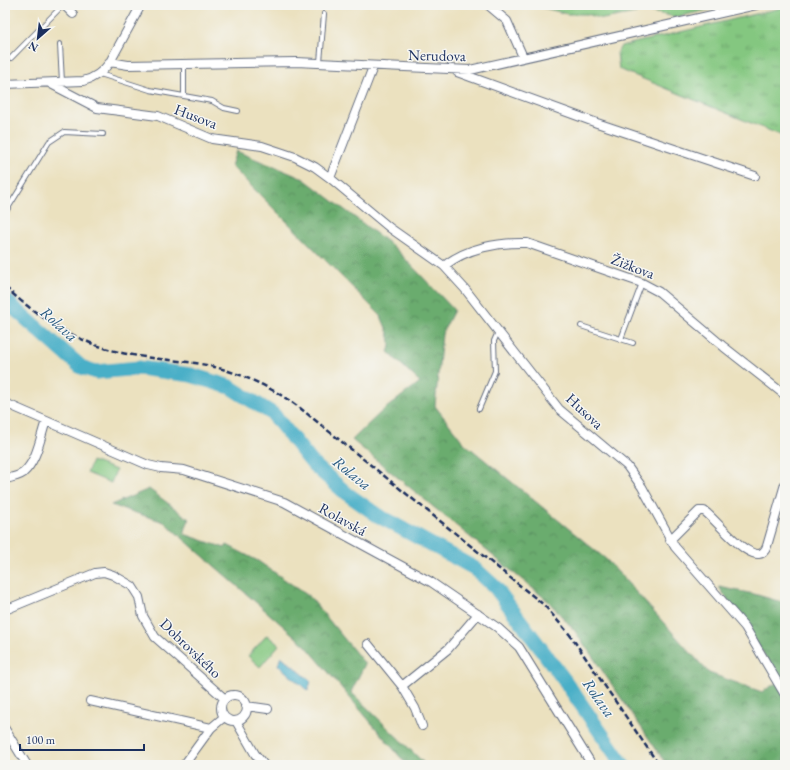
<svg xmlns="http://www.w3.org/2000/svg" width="790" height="770" viewBox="0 0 790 770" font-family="'EB Garamond',serif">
<defs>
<pattern id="grass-tufts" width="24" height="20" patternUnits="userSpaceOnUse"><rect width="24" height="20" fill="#84c780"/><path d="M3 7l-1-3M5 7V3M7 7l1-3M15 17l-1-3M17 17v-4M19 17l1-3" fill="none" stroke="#6ba26c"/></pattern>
<pattern id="forest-crowns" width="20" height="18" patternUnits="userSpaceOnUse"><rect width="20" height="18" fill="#6bac6e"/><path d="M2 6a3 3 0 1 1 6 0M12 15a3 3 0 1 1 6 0" fill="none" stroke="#578c5e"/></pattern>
</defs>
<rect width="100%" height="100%" fill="#f6f6f2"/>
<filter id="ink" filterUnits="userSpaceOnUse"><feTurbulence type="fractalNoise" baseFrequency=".025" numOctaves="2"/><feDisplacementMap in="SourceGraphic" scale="8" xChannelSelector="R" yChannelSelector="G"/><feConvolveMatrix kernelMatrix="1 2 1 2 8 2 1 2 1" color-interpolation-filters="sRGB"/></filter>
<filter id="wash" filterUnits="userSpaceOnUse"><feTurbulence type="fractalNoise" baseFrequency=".012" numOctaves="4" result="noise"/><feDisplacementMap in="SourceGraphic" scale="16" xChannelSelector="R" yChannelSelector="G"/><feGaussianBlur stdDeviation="0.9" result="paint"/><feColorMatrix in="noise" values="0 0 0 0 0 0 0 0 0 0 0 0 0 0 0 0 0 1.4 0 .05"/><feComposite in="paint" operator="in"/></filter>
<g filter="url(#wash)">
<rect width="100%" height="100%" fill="#ebe1bf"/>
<path fill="url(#grass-tufts)" stroke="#507b6f" d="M533,5h198l-55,12 -30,-6 -43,8 -16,-5h-20z
M785,7v130l-166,-68 -2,-16 4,-7z"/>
<path fill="url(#forest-crowns)" stroke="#436e66" d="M236,151l68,28 90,68 60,63 -12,24 -7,72 29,37 143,117 102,113 53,19 19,-12 -62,-93 35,7 31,9v162h-118l-92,-134 -27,-30 -196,-161 29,-28 39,-30 -32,-30c6,-11 -3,-25 -7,-36l-150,-150z
M149,489l40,30 -5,15 41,14 2,-3 31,16 52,36 55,67 -14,28 75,73h-19l-101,-119 -142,-124 -53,-17z"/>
<path fill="#84c780" stroke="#507b6f" d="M92,461l24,9 -5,13 -24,-10z
M267,635l12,10 -19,22 -12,-11z"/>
<path fill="#48afc7" stroke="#326f92" d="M281,656l30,25 -3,10 -30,-26z"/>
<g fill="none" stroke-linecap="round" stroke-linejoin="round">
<path stroke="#48afc7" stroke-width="15" d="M5,300l76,67 15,5 43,-4 52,7 39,12 43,27 40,50 33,29 31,22 97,53 21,19 70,94 58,84"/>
</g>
</g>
<g filter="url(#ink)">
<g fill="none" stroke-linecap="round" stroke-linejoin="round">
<defs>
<path id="service" d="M60,44l2,38
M11,58l52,-53
M320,62l4,-48
M184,64v31
M100,74l50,16 62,11 12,7 14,3
M5,213l44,-71 15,-10 39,2
M581,326l52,17
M621,339l21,-56
M479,409l16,-38 -1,-30 4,-9"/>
<path id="minor" d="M64,5l9,9
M488,5l19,16 16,36
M110,62l18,3 168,-3 174,8 286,-65
M457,72l140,51 158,53
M5,84l78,-3c12,-3 20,-9 27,-19l31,-57
M51,84l46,24 61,8 54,23 50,7 33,11 20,10 15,11 60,50 54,38 21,23 94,120 68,57 15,21 33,60 70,80 40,68
M330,178l43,-111
M444,266c22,-18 55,-24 83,-23l115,40 17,9 65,55 61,48
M5,403l143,62 13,3 23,2 100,32 147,80 67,46 21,19 73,118
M5,479c5,-1 14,-3 18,-6 14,-12 17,-35 23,-52
M670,540l29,-29h5c11,6 53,64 63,35l18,-62
M5,610l90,-37 9,-1 9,3 19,11 7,11 4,19 12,21 70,62
M368,644l34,42 46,-37 30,-35
M402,686l13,22 7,18
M221 708a13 13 0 1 1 26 0a13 13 0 1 1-26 0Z
M90,701l121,27
M246,706l22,3
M236,721l19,33 9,11
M5,729l22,36
M184,765l27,-37 13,-11"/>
</defs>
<use href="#service" stroke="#646d80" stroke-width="6"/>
<use href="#minor" stroke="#646d80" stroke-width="10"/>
<use href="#service" stroke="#fff" stroke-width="4"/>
<use href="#minor" stroke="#fff" stroke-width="8"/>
<path stroke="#1b2f5e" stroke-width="2.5" stroke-dasharray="6 3" stroke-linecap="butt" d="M5,287c31,28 63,50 103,62 28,9 58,10 87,14 38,6 74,22 105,45l244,197 26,30 89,130"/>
</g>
</g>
<g text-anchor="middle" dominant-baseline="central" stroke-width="3" stroke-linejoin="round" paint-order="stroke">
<g font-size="15" fill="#1b2f5e" stroke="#f6f6f2">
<text transform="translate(437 55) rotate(1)">Nerudova</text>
<text transform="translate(196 116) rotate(21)">Husova</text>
<text transform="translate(633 266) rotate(21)">Žižkova</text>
<text transform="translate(585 411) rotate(43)">Husova</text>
<text transform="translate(343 519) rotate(29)">Rolavská</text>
<text transform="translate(191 648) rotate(44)">Dobrovského</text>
</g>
<g font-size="16" font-style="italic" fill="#2b5c83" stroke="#f6f6f2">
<text transform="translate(59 324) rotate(42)">Rolava</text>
<text transform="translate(352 473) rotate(39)">Rolava</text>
<text transform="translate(599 698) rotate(55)">Rolava</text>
</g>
</g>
<rect width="790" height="770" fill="none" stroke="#f6f6f2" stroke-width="20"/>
<g transform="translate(38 38) rotate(208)" stroke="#f6f6f2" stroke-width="3" paint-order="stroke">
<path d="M0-3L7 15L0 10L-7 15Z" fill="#1b2f5e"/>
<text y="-6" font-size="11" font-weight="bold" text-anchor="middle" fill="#1b2f5e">N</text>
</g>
<path d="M20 744v6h124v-6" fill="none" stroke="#1b2f5e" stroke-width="2"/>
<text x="26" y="744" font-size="12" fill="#1b2f5e" stroke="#f6f6f2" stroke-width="3" paint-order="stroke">100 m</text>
</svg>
